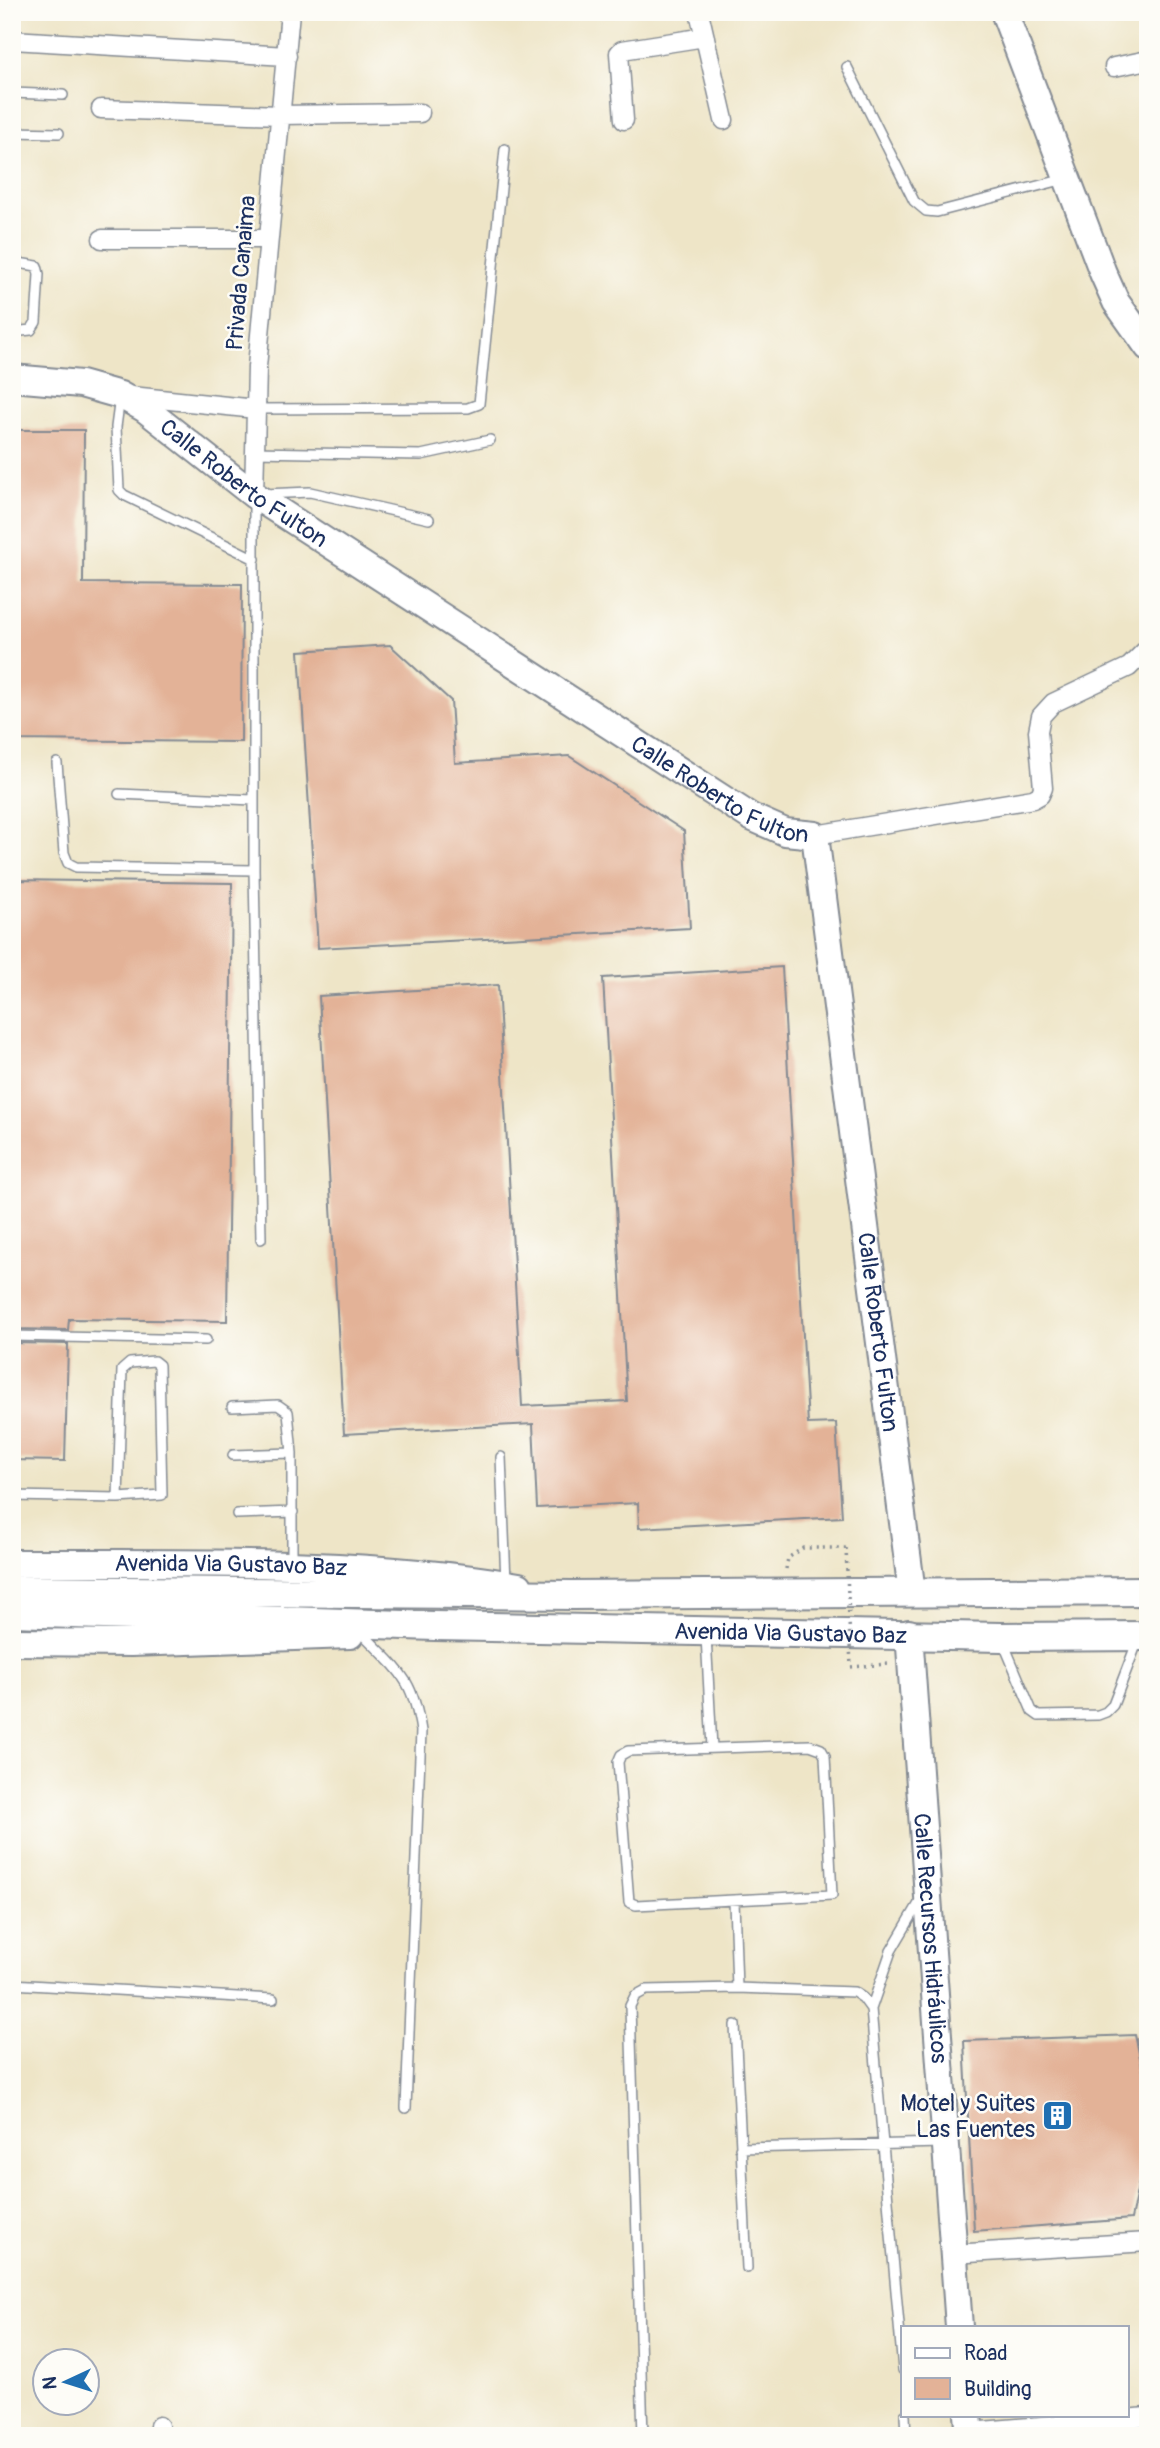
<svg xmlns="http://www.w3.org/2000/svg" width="1160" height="2448" viewBox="0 0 1160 2448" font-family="Pangolin,sans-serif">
<rect width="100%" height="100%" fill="#fdfcf7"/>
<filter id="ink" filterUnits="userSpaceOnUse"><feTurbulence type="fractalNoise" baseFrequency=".0143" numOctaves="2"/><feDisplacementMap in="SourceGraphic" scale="14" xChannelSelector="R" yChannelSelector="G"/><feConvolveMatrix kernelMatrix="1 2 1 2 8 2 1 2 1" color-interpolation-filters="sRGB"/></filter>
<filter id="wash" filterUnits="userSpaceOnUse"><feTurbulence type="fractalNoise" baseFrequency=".00686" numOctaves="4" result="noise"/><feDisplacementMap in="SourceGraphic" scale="28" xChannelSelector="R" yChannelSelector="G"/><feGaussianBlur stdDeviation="1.57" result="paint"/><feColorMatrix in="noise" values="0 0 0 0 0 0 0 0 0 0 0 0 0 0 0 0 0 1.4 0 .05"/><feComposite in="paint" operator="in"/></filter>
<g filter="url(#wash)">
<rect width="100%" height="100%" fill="#eee5c7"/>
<g id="blocks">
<path fill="#e3b297" d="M12,430h72l-1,153 159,1 -1,158 -229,-2z
M390,645l61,56 4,62 114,-7 115,75 6,97 -372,20 -19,-297z
M12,880l220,3 -5,438 -158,-2 -1,11 -56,-1z
M782,967l26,457 28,-1 6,94 -203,11 -1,-25 -101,5 -4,-84 -189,10 -25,-438 179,-11 24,421 105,-5 -24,-423z
M12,1343l56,1 -3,117 -53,-1z
M1135,2035l13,59v45l-17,80 -157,12 -10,-190z"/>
</g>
</g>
<g filter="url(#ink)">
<use href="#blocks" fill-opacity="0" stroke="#848a92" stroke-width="2"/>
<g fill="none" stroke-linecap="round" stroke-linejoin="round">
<defs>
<path id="lane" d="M847,67l67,134 12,10 11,1 128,-33
M12,93l51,2
M12,132l47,1
M12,262l25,4 2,8 -3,48 -5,8 -19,2
M120,397l-4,30 3,63 5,5 131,64
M256,409l212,-1 11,-4 26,-255
M254,452l167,3 69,-15
M265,494l45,-2 119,27
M57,763l7,90 4,10 8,4 178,3v-368
M119,794l134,6
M254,870l7,369
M12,1336l194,4
M154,1361l5,4 3,130 -44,3 4,-128 8,-7z
M232,1407l46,-2 10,7 4,41v109
M233,1455l59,-2
M501,1457l5,125
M12,1496l106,2
M237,1514l56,-2
M363,1634c36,37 50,44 58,97l-15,377
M706,1636l6,112
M1003,1642l29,69 7,5 59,-1 8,-3 7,-7 25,-65
M810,1745l11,4 4,7 7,139 -196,10 -7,-3 -11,-140 3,-7 7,-4z
M12,1984l261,15
M737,1988l117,4 9,6 8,11 32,361
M871,2009l20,-58 30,-51
M735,2025l12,243
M740,2148l202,-5
M905,2415l1,21
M643,2436l-13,-430 5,-10 11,-6 91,-2 -3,-87"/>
<path id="street" d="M699,12l25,108
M12,40l275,16
M1114,67l34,-7
M101,109l179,6 140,-2
M624,120l-5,-67 3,-3 83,-13
M102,239h167
M131,396l125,13
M254,495l3,-128 33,-355
M815,835l218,-36 7,-4 3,-7 -5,-57 3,-15 12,-13 76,-36 19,-19
M952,2254l196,-12
M159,2426l1,10
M970,2432l178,-15"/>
<g id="secondary">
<path d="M1004,12l99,261 13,29 32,45"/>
<path id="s1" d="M12,378l69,6 39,11 25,14 109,86 497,322 34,15 30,3 97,758"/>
<path id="s2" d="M12,1563c169,1 340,-5 507,23"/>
<path id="s3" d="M909,1633l50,694"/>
<path d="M12,1642l119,1 219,-8"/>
<path d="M968,2415l2,21"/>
</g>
<g id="primary">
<path d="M12,1590l560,5 576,-4"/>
<path id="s4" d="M12,1612l423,14 566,11 147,-1"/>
</g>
</defs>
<use href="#lane" stroke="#848a92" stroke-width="12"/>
<use href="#street" stroke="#848a92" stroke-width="21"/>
<use href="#secondary" stroke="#848a92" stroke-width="30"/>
<use href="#primary" stroke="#848a92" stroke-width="32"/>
<path stroke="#848a92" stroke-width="3.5" stroke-dasharray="2 5" stroke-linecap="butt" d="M786,1569l2,-11 15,-10h43
M851,1667l37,-3"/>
<use href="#lane" stroke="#fff" stroke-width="9"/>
<use href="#street" stroke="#fff" stroke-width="18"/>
<use href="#secondary" stroke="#fff" stroke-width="26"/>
<use href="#primary" stroke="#fff" stroke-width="28"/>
<path stroke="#848a92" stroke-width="3.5" stroke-dasharray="2 5" stroke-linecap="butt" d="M846,1548l5,119"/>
</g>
</g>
<defs>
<symbol id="building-square" viewBox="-11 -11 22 22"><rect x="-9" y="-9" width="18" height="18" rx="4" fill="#1f6fb2" stroke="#fdfcf7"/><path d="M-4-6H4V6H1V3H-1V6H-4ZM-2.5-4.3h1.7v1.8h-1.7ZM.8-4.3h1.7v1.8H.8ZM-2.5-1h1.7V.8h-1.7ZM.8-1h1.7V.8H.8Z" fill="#fff"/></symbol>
</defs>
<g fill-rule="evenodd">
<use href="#building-square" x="1040" y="2098" width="35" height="35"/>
</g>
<g text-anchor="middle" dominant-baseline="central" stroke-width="5" stroke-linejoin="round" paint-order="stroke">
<g font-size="23" fill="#1b2f5e" stroke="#fdfcf7">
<text transform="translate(241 273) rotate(-85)">Privada Canaima</text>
<text stroke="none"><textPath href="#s1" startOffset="262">Calle Roberto Fulton</textPath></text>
<text stroke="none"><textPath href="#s1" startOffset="830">Calle Roberto Fulton</textPath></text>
<text stroke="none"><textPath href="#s1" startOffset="1438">Calle Roberto Fulton</textPath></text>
<text stroke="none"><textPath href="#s2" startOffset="219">Avenida Via Gustavo Baz</textPath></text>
<text stroke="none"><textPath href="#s4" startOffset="779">Avenida Via Gustavo Baz</textPath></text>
<text stroke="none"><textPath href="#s3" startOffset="306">Calle Recursos Hidráulicos</textPath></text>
</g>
<g font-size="23" fill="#1b2f5e" stroke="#fdfcf7" text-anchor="end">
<text x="1035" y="2103">Motel y Suites<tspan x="1035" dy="26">Las Fuentes</tspan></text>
</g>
</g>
<rect width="1160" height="2448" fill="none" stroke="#fdfcf7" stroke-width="42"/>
<rect x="901" y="2326" width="228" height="91" fill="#fdfcf7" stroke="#a3aaba" stroke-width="2"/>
<rect x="915" y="2348" width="35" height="10" fill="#ffffff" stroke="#a3aaba" stroke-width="2"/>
<text x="964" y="2360" font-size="21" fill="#1b2f5e">Road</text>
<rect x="915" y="2378" width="35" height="21" fill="#e3b297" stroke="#a3aaba" stroke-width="2"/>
<text x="964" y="2396" font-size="21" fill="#1b2f5e">Building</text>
<g transform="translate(66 2382) rotate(266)"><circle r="33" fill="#fdfcf7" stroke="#a3aaba" stroke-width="2"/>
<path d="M0-5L12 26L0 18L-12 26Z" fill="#1f6fb2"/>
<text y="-10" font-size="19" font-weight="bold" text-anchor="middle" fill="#1b2f5e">N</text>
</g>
</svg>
